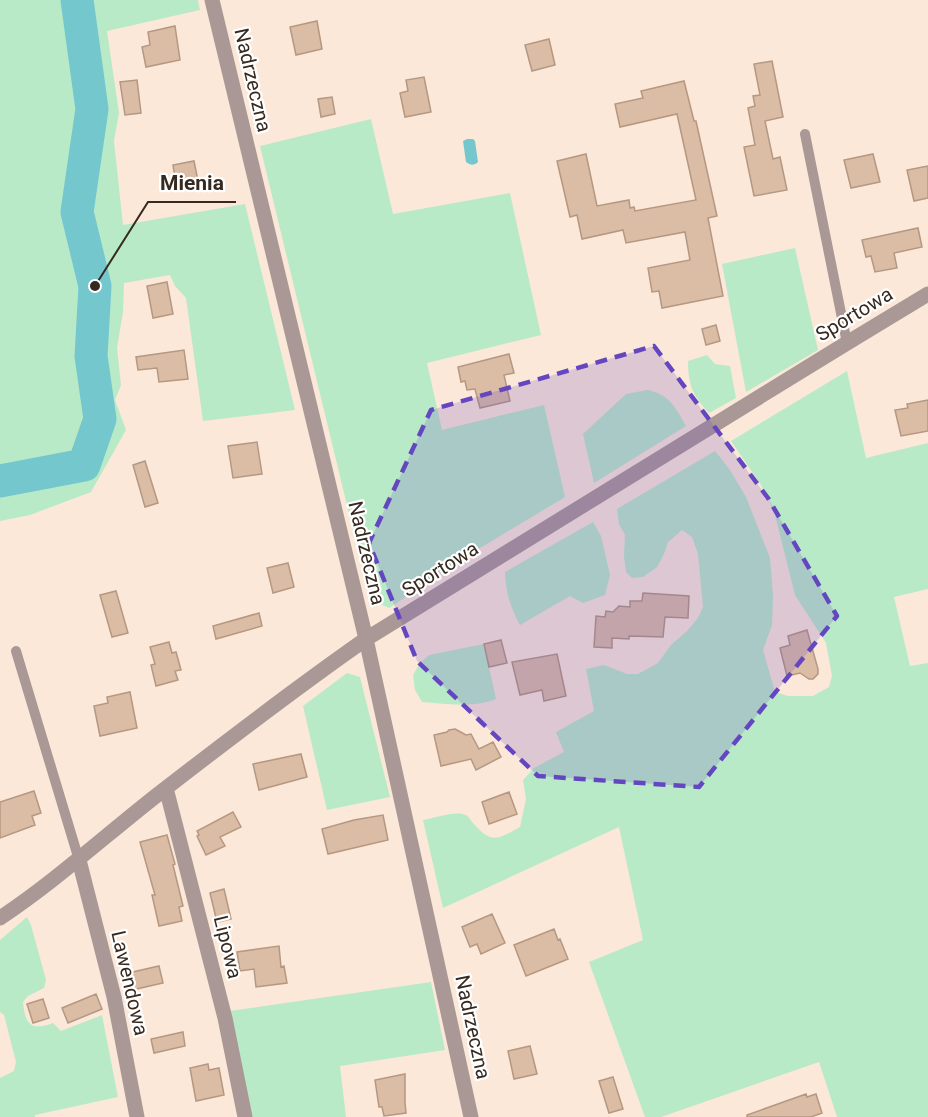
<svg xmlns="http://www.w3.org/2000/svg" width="928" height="1117" viewBox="0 0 928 1117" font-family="Roboto,sans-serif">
<rect width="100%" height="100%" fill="#fbe8d9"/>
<path fill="#b9eac7" d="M0,0h198l2,10 -93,21 12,82 -5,28 9,84 122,-21 50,206 -92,11 -17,-123 -11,-12 -5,-11 -46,8 -1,29 -6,36 4,37 -6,15 11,30 -35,62 -61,23 -30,6z
M371,119l22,95 117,-21 31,142 -114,28 15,67 102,-25 21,92 -95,57 -81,54 -14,-6 -7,-10 -108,-446z
M795,248l23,102 -72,42 -24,-128z
M707,355l8,9 15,2 6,32 -27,15c-16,-17 -21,-28 -21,-52z
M847,371l19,87 62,-15v146l-34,8 16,69 18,-3v454h-91l-18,-55 -158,55h-16l-56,-155 54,-22 -24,-113 -176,81 -20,-88c10,-2 35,-10 43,-5 3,1 6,8 9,10 17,20 25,13 45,2l6,-28 -3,-19 11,-12 30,-16 -8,-20 38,-21 -8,-42 18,-4 23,9h11l20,-11 13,-18 16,-14 11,-13 5,-11 -5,-53 -6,-17 -10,-7 -14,12 -4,12 -7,13 -14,10 -11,1 -6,-6 -2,-16 1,-21 -6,-11 -2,-15 98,-58 15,19 16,27 24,61 3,38 -1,29 -9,25 12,42 13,4h25l16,-9 3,-11 -6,-33 -31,-48 -21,-84 -13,-26 -30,-44z
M648,390c22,5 28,18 38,36l-92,57 -11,-49 43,-40z
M593,522l8,14 9,39 -5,20 -22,8 -13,-7 -50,29c-10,-19 -14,-32 -15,-53z
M484,644l12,55c-23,9 -50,5 -74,3l-7,-12 -2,-15 7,-12 9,-8z
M347,673l13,4 30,120 -63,13 -24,-104z
M27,917l4,8 15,55 -2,8 -16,8 -5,6c2,23 8,29 30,21l8,8 41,-16 16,82 -83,18v2h-35v-39l14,-7 2,-9 -12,-47 -4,-3v-72z
M431,982l14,68 -105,16 6,51h-94l-22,-106z"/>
<path fill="#75c7ce" d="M467,139h6l2,2 3,21c-4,4 -8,3 -12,0l-3,-21z"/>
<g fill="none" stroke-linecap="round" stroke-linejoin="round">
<path stroke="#75c7ce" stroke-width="33" d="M0,481l84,-16 16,-46 -9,-63 4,-70 -18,-74 15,-103 -15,-109"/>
</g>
<path fill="#dbbca5" stroke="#b59881" stroke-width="1.5" d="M317,21l5,28 -26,6 -6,-28z
M175,26l5,34 -34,7 -4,-20 8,-2 -2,-13z
M549,39l6,26 -23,6 -7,-26z
M772,61l11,56 -18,4 8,38 7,-2 7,33 -33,6 -10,-49 11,-2 -7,-37 7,-2 -2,-10 7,-1 -6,-31z
M424,77l7,35 -26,5 -5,-24 8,-2 -2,-11z
M137,80l4,33 -16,2 -5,-33z
M684,81l10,40h2l21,95 -9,2 15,78 -61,12 -3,-17 -7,1 -4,-24 42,-8 -5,-28 -59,11 -3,-13 -41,9 -5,-24 -7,2 -13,-56 29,-7 11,52 32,-6 1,8 4,-1 1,4 61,-11 -19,-86 -57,13 -5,-23 28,-6 -2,-7z
M332,97l3,17 -14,3 -3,-18z
M873,154l7,28 -29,6 -7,-28z
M194,161l5,25 -22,4 -4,-25z
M928,166v32l-14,3 -7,-31z
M918,228l4,19 -28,6 3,15 -22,4 -4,-16 -5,1 -4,-17z
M167,282l6,32 -20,4 -6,-32z
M716,325l4,16 -14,4 -4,-16z
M184,350l4,29 -29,3 -2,-14 -19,2 -2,-13z
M509,354l5,19 -10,2 6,26 -30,7 -5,-19 -8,1 -2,-9 -4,1 -3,-15z
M928,400v31l-27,5 -6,-26 13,-2 -1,-4z
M257,442l5,32 -29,4 -5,-32z
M145,461l13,42 -13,4 -12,-42z
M288,563l6,24 -21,6 -6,-25z
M116,591l12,42 -16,4 -12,-42z
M643,593l46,3 -1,22 -23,-1 -2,20 -34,-1v3l-17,-1v10l-18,-1 2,-31 9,1 1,-6 7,1 6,-6 11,1v-6h12z
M259,613l3,13 -46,13 -3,-13z
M807,630l11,39v5l-5,5h-4l-9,-6 -13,3 -7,-28 10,-3 -2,-9z
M501,640l6,23 -18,4 -5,-23z
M169,642l3,11 4,-1 5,18 -6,1 3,9 -22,6 -5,-21 4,-1 -5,-17z
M557,654l9,42 -22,5 -2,-11 -22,5 -8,-33z
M130,692l7,36 -37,8 -6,-30 14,-3 -1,-6z
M455,729l11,6 5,-1 8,15 14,-7 8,15 -25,13 -5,-11 -30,7 -7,-31 13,-3 2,-2z
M301,754l6,23 -48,13 -6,-26z
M34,791l7,22 -9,3 3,9 -35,13v-36z
M509,792l8,22 -28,10 -7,-22z
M233,812l8,15 -21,10 5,9 -19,9 -9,-19 2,-1 -2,-4z
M383,815l5,25 -60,14 -6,-25 32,-9z
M167,835l8,29 -2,1 10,41 -4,1 3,14 -23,5 -7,-31h3l-15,-53z
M224,889l7,30 -14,3 -7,-29z
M492,914l13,29 -24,11 -4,-10 -7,3 -8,-20z
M554,929l4,11 2,-1 8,20 -42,17 -12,-31z
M279,946l2,21 3,-1 3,17 -31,4 -2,-18 -14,2 -3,-19z
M159,966l4,17 -31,7 -4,-17z
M96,994l6,15 -34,14 -6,-15z
M43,999l6,19 -16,5 -6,-19z
M183,1032l2,14 -31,7 -3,-14z
M530,1046l7,28 -23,5 -6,-28z
M208,1064l1,6 10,-2 5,27 -28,6 -6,-33z
M405,1074v29l1,10 -22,3 -2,-9h-3l-4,-27z
M613,1077l10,32 -14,4 -10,-32z
M806,1094l1,3 9,-3 6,19 -11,4h-64v-2z"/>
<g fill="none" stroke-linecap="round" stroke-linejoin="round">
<path stroke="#aa9896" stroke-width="10" d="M805,134l42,209
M16,651l63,209"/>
<path stroke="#aa9896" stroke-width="15" d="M212,0l154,639 105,478
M166,788l59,230 20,99
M79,860l35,137 23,120
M0,918c57,-38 107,-84 161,-126 67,-52 135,-104 205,-153l481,-296 81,-49"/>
</g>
<path fill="#6447c0" fill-opacity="0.2" stroke="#6447c0" stroke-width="4.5" stroke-dasharray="12 8" stroke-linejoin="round" d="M654,346l114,152 69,118 -138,171 -161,-11 -121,-115 -48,-118 62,-133z"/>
<g text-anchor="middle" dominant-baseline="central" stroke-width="4.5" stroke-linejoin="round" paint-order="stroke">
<g font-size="20" fill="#362a20" stroke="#fff">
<text transform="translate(253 80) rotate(77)">Nadrzeczna</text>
<text transform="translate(854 314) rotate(-31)">Sportowa</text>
<text transform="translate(367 553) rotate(77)">Nadrzeczna</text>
<text transform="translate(440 569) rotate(-32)">Sportowa</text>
<text transform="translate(228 947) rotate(76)">Lipowa</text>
<text transform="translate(130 983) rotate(77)">Lawendowa</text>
<text transform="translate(473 1027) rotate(78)">Nadrzeczna</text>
</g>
</g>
<path fill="none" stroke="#362a20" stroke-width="2" d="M95 286L148 202H236"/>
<circle fill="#362a20" stroke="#fff" stroke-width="2" cx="95" cy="286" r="6"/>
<g font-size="21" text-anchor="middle" font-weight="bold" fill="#362a20" stroke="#fff" stroke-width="4.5" stroke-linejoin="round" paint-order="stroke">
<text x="192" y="190">Mienia</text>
</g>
</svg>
